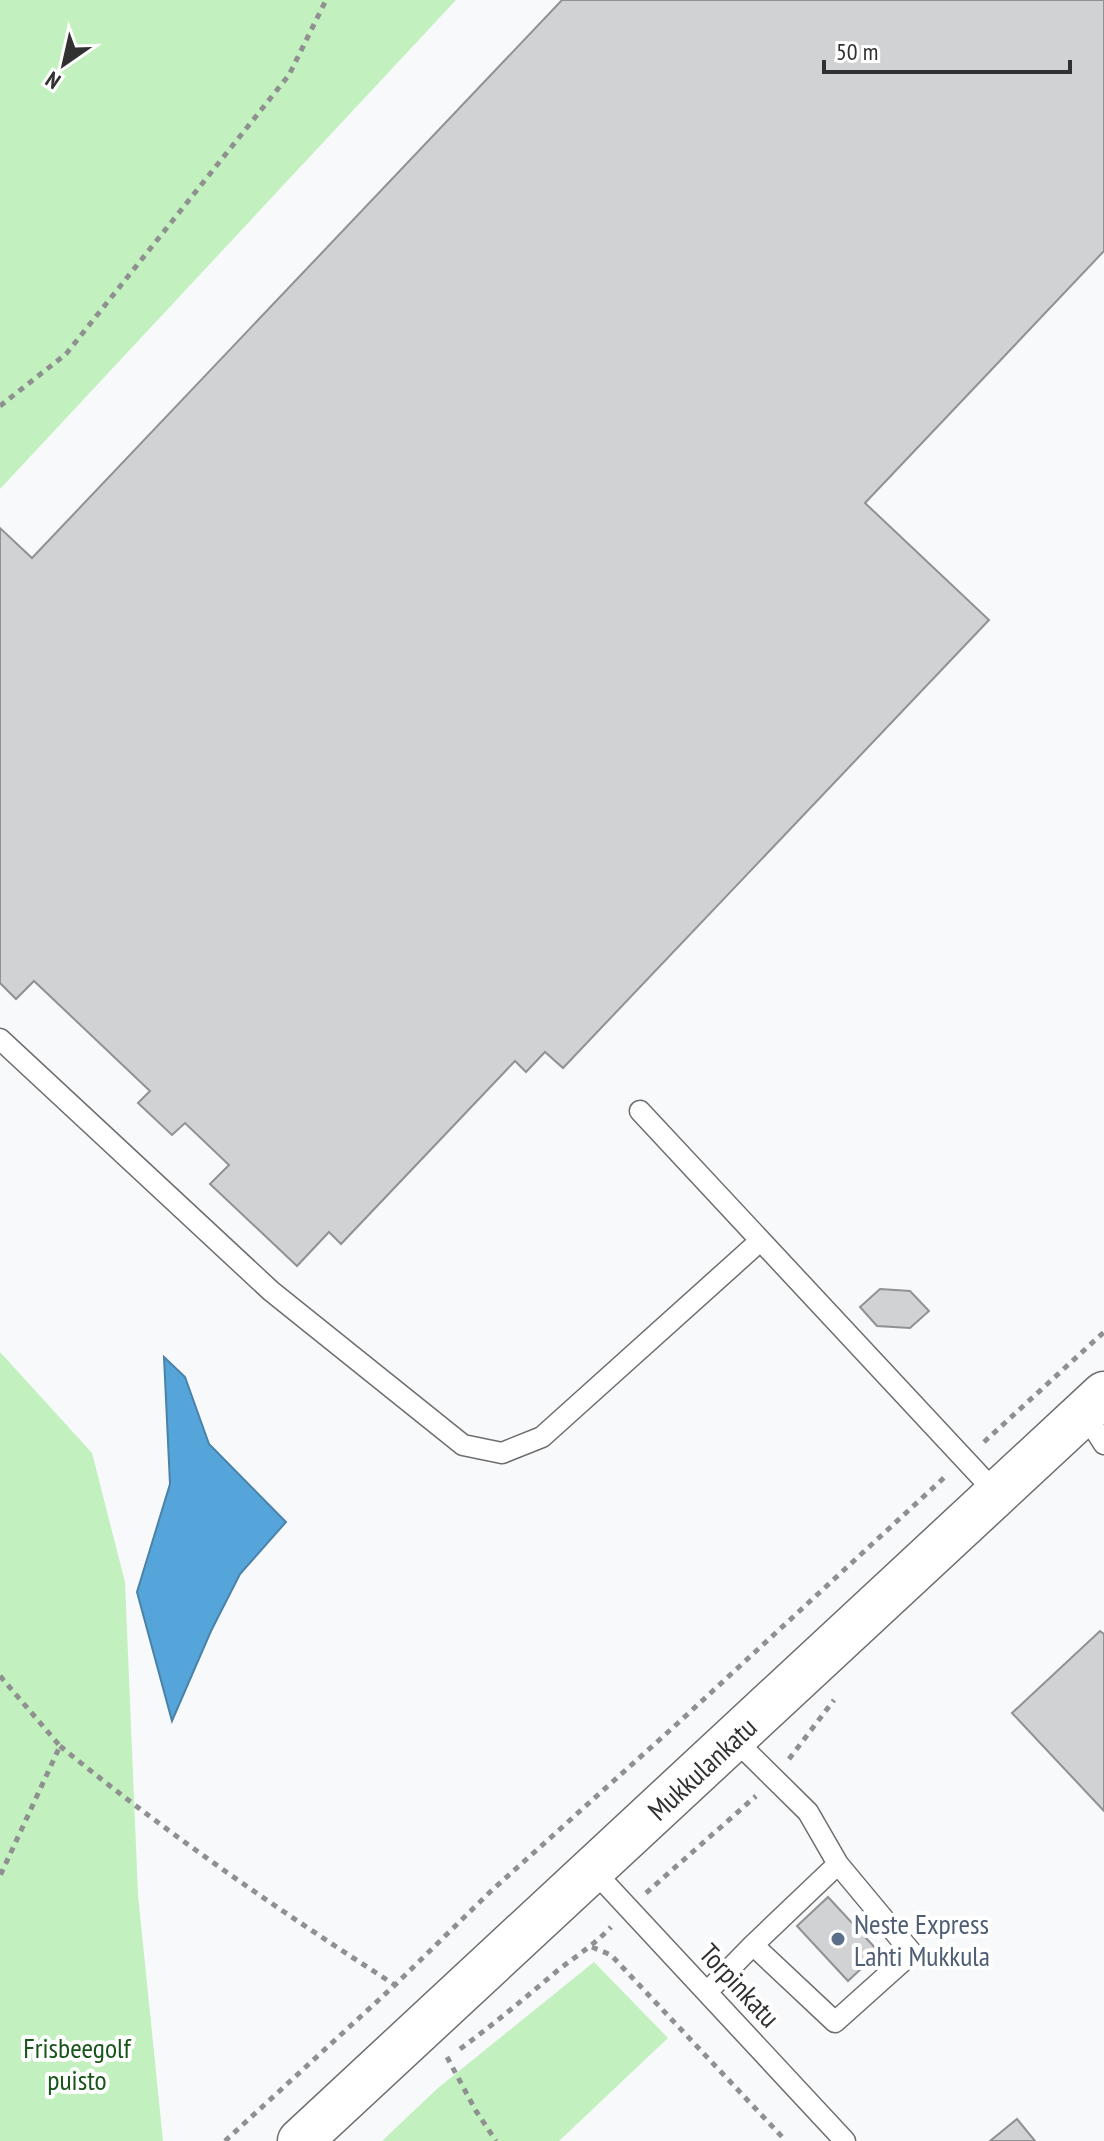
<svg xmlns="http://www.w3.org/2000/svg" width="1104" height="2141" viewBox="0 0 1104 2141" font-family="'PT Sans Narrow',sans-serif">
<rect width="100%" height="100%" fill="#f8f9fa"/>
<path fill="#c2f0bf" d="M0,0h456l-456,489z
M0,1352l92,101 33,129 13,313 25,246h-163z
M594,1962l74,76 -109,103h-177l56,-53z"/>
<path fill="#55a5db" stroke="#4a82a8" stroke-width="2" d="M164,1357l21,20 24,67 77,78 -46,52 -29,57 -39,90 -35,-129 33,-108z"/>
<path fill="#d1d2d3" stroke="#909192" stroke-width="2" d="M562,0h542v251l-239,252 124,117 -426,448 -18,-16 -19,20 -11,-11 -174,183 -12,-12 -32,34 -87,-82 19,-19 -44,-42 -13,12 -34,-32 12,-12 -116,-110 -18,18 -16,-16v-455l32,30z
M880,1289l30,2 19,20 -19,17 -33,-2 -17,-19z
M1100,1631l4,3v177l-92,-98z
M828,1897l51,55 -31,29 -51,-55z
M1017,2119l18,22h-45z"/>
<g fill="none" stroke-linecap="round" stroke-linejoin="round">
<defs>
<path id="service" d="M0,1039l271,252 192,154 39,8 40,-16 218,-196
M640,1111l357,383
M1084,1413l20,31
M592,1869l253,272
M753,1945l85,-81
M708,1991l45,-46 82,77 77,-69 -74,-89 -30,-52 -75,-74"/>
<g id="tertiary">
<path id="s1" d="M300,2141l804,-747"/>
</g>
</defs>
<use href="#service" stroke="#6e6e6f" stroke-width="23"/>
<use href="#tertiary" stroke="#6e6e6f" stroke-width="47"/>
<path stroke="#8f9090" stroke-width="5" stroke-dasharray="6 6" stroke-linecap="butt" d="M0,406l66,-52 223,-279 37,-75
M984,1442l120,-110
M0,1676l60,70 -60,130
M60,1746c106,87 220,165 335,239
M789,1759l45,-59
M646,1893l110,-97
M592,1947l19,8 175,186
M460,2049c34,-25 65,-51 97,-78 19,-15 37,-26 54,-44
M447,2057l29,54 20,30
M225,2141l170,-156 95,-93 188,-169 269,-248"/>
<use href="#service" stroke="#fff" stroke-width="20"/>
<use href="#tertiary" stroke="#fff" stroke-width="44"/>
</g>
<circle fill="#5c6f8a" stroke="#fff" stroke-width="3" cx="838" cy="1939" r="8"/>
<g text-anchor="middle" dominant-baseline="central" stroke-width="8" stroke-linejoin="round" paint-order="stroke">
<g font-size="28" fill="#313131" stroke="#fff">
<text stroke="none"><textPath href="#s1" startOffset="548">Mukkulankatu</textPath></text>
<text transform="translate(740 1985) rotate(47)">Torpinkatu</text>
</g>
<g font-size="28" fill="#4e5e75" stroke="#fff" text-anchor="start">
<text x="854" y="1923">Neste Express<tspan x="854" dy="32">Lahti Mukkula</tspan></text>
</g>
<g font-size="28" fill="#175618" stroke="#fff">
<text x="77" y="2047">Frisbeegolf<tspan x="77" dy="32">puisto</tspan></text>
</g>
</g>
<g transform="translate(64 64) rotate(214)" stroke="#ffffff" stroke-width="6" paint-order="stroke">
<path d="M0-6L14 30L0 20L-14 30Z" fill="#313131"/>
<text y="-12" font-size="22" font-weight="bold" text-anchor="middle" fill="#313131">N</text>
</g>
<path d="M824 60v12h246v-12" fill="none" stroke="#313131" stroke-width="4"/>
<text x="836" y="60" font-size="24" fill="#313131" stroke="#ffffff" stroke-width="6" paint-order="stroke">50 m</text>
</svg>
